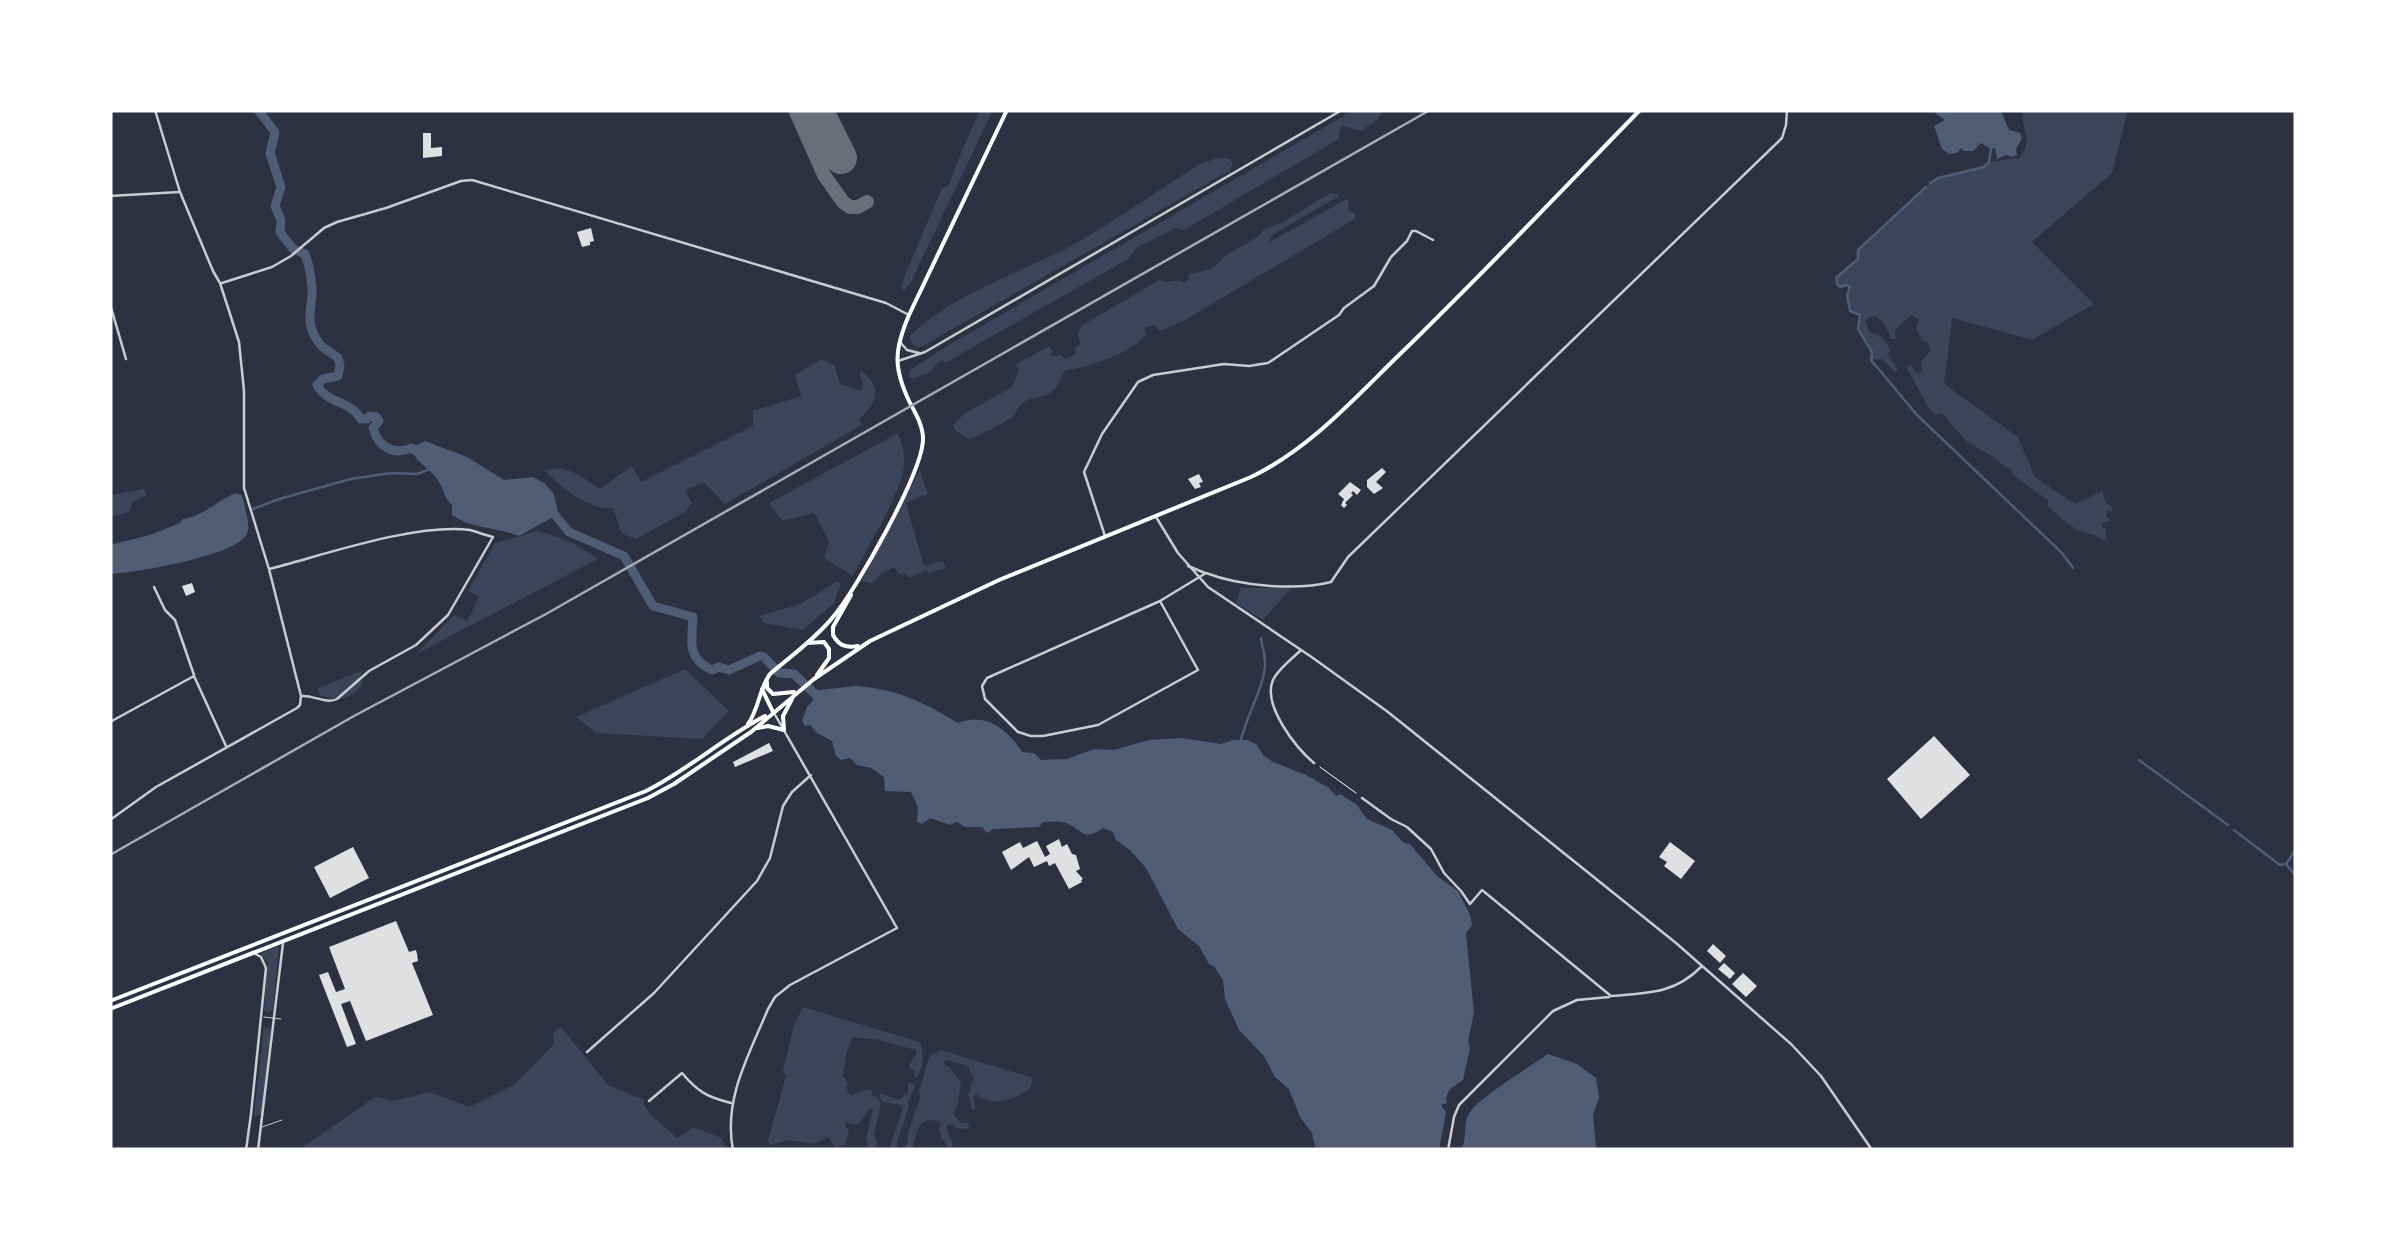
<svg xmlns="http://www.w3.org/2000/svg" width="2406" height="1260" viewBox="0 0 2406 1260" font-family="Manrope,sans-serif">
<rect width="100%" height="100%" fill="#2d3142"/>
<path fill="#3c4559" d="M980,110h13l-82,172 -7,9 -3,-3 4,-13 37,-87 7,-3 13,-35z
M1354,110h29l-6,10 -16,11 -18,-5 -4,5v8l-155,91 -8,-2 -40,20 -8,11 -181,103 -6,-2 -11,12 -17,7 -5,-3 2,-6 39,-25z
M2023,110h105l-16,63 -80,69 62,62 -62,36 -80,-22 -8,66 74,53 17,40 40,27 27,-13 4,12 6,4v4h-5l-1,5 4,5 -8,2v4l4,2v11l-3,1 -10,-7c-17,-1 -33,-16 -45,-28v-6l-33,-23 -6,-10h-4l-10,-9 -29,-17 -24,-28 -7,2 -7,-8 -21,-39 3,-3 7,8 5,-1 -1,-10 10,-12 -3,-7 -6,-3 -6,-11 3,-10 -8,-4 -16,15 1,9h-5l-7,-16 -9,-7 -6,1 -4,4 6,13 3,-1 9,5 7,11 -2,5 10,16 -3,2 -13,-13 -11,1 1,-8 -14,-23 2,-14 -10,-4 -3,-16 2,-8 -3,-2 -6,2 -3,-3 -1,-6 21,-19 1,-9 72,-67 8,-5 46,-11 5,-5 30,-4c16,-20 1,-27 4,-48z
M1217,158l13,1 3,5 -4,7 -306,175 -7,1 -5,-5 -1,-6c44,-44 117,-65 170,-95 40,-24 79,-51 118,-76z
M1330,193l8,1 1,2 -67,39 -3,7 78,-43 2,5 -1,4 3,5h4v6l-170,101 -25,11 -7,-6 -9,4 2,6c-15,18 -57,33 -80,35 -6,7 -7,16 -13,21 -8,7 -23,6 -31,12 -4,4 -5,10 -10,14 -8,6 -36,21 -44,22l-13,-9 -2,-5 12,-12 47,-26 7,-17 -3,-5 7,-6h3l23,-13 3,4 -1,6 10,-1 4,4 10,-5v-6l5,-4 -2,-11 3,-7 80,-47 4,3 14,-2 5,3 5,-4v-5c13,-2 27,-4 34,-17l36,-21 5,-7 19,-7z
M821,359l14,7 5,18 21,7 2,-7 -4,-9 3,-4c22,18 14,33 -3,48l3,6 -137,79 -22,-22 -18,9 7,12 -7,9 -49,27 -14,-5 -9,-26c-24,3 -51,-20 -68,-37 20,-9 38,7 55,18l32,-23 9,16 112,-56v-15l48,-15 -6,-21z
M898,433c4,11 7,20 6,32 -1,25 -38,85 -51,111l-29,-18 5,-16 -15,-29 -32,8 -13,-18z
M920,470l8,24 -22,9 18,63 19,-5 3,7 -17,5 -3,-3 -17,8 -5,-5 -4,2 -6,-8 -13,7 -8,9 -12,-2z
M144,489l3,6 -14,7 -4,10 -19,5v-22z
M537,531c24,5 41,14 61,28l-182,95 38,-39 13,6 12,-24 -11,-6 27,-48z
M838,581l3,3 -7,19 -31,27 -39,-7 -4,-7 40,-12z
M1240,588h51l-28,32 -27,-17z
M685,669l44,42 -27,28 -106,-6 -20,-16z
M363,670l-3,7 3,6c-10,17 -27,18 -43,12l-3,-6z
M279,946l-6,64 -7,3 -2,-5 4,-44 -7,-11z
M803,1007l117,35c4,12 4,24 -3,36l-3,-2 1,-5 -5,-2 -1,-5 8,-11 -2,-3 -36,-10 -26,-3 -6,14 -4,25 5,7 -2,4 4,8 19,-6 3,2 -1,3 7,4 3,5 -7,32 3,6 -2,9h-6l-3,-12 7,-30 -4,1 -9,14 -5,2 -9,-3 -1,3 4,5 -4,15 -9,3 -8,-11 -14,7 -25,-4 -19,5 -2,-5 18,-64 -3,-5 11,-46z
M264,1026l7,3 -9,86 -8,1z
M561,1027l48,59 36,14 -2,2 6,11 28,25 16,-11 29,11 4,12h-427l76,-53 18,4 37,-9 39,15 46,-23 39,-40 -1,-11z
M941,1050l92,28 -3,11c-18,11 -36,19 -54,5l-3,3 3,12 -4,1 -4,-16 3,-4 -1,-5 4,-5 -6,-14 -22,-6 -2,2 1,4 4,1 12,15 -4,24 -4,8 8,9h7l1,5 -9,1 -11,-5 -3,3 7,18 -3,4 -9,-11 -2,-9 2,-4 -2,-4c-26,-5 -20,15 -28,29h-8l5,-8 -1,-6 13,-38 -1,-6 10,-35z
M912,1082l3,4 -7,16 1,5 -12,36 1,7h-7l-1,-4 13,-38 -3,-3 -17,-3 -4,-6 2,-2 19,6 8,-8v-8z"/>
<path fill="#4f5d75" d="M1935,110h61l6,3 7,17 11,3 2,5 -6,11 1,6 -5,2 -6,-2 -9,4 -2,-11 -4,1 -10,-6 -8,8h-9l-3,-3 -4,5 -8,1 -7,-5 -8,-23 11,-6 -9,-6z
M425,441l42,16 37,23 29,-3 11,6 10,11 4,18 -5,5 -34,19c-23,-9 -47,-7 -67,-21v-10c-9,-8 -7,-13 -13,-23 -8,-14 -23,-18 -28,-34z
M236,493l6,2c2,10 9,29 5,39 -11,22 -113,39 -137,40v-29l40,-10 30,-12 3,-4c19,-2 35,-19 53,-26z
M855,686c43,3 66,15 103,37 28,-11 49,6 64,29l12,1 7,7 26,-1 27,-10 20,1 35,-10 33,-2 39,6 12,-4h15l9,5 6,10 10,7 33,13 23,13 7,8 4,-2 16,10 11,15 25,11 12,13 6,1 27,32 21,15 12,24 2,10 -6,9 8,78 -6,29 2,8 -7,31c-9,6 -19,11 -16,23l-6,2 5,7 -7,38h-123l-4,-17 -12,-16 -11,-28 -14,-12 -11,-21 -25,-26 -14,-31 -2,-19 -9,-14 -5,-2 -10,-18 -21,-17 -32,-61 -16,-18 -14,-10 -3,-8 -10,-4c-22,16 -21,-2 -41,-6 -6,-1 -12,0 -19,0l-4,5 -46,2 -6,4 -5,-6h-17l-8,-5 -7,3 -20,-7 -8,6 -5,-2 1,-15 -7,-15 -26,-1 -1,-14 -13,-9 -14,-3 -7,-7 -9,2 -5,-4 -4,-15 -15,-8 -7,-8 -5,1 -3,-5 5,-14 7,-8 -3,-8z
M1548,1054l29,10 19,14 3,20 -6,17 3,33 -3,2h-132c7,-12 1,-26 9,-38 10,-15 61,-46 78,-58z"/>
<g fill="none" stroke-linecap="round" stroke-linejoin="round">
<path stroke="#4f5d75" stroke-width="2.5" d="M1930,183l8,-5 46,-11 5,-5 2,-13
M1926,187l-68,63v9l-22,19 1,6 3,3 6,-2 4,2 -3,8 3,16 10,4 -2,14 14,23 -1,8 46,55 145,138 11,15
M253,509l26,-10 72,-20 40,-6 26,1 13,-5
M1241,740c5,-23 25,-57 24,-78 0,-7 -3,-16 -4,-24
M2139,760l89,65
M2234,830l46,35 6,-1 10,12
M2286,864l10,-15"/>
<path stroke="#4f5d75" stroke-width="9" d="M258,110l17,22 -5,21 11,34 -6,19 6,14 -1,12 13,17 12,5c4,10 6,23 7,33 1,21 -9,34 7,56 4,6 13,10 19,15l2,7 -2,11 -15,3 -6,6c10,19 33,15 44,34h6l3,-3 6,1 3,4 -6,7c5,18 20,28 38,20l7,4
M546,511l9,4 14,17 55,24 29,50 40,11c-1,24 -7,41 19,53l7,-3 10,3 31,-14 4,1 15,16 15,1 23,22"/>
<path stroke="#6c6f7a" stroke-width="14" d="M795,110l29,65 19,27 7,5h8l9,-5"/>
<path stroke="#6c6f7a" stroke-width="32" d="M817,110l24,48"/>
</g>
<path fill="#e0e0e3" d="M423,133h8v15l11,-1v9l-19,2z
M591,228l3,13 -4,1v3l-8,2 -5,-15z
M1382,468l4,4 -10,10 7,6 -9,6 -7,-7v-7z
M1199,474l4,8 -4,1 2,4 -6,2 -7,-10z
M1350,482l11,8 -4,5 -4,-4 -2,2 2,2 -8,8 2,2 -3,3 -3,-3 3,-6 -6,-5z
M192,583l3,9 -9,4 -4,-10z
M1934,736l36,39 -49,44 -34,-40z
M769,743l4,8 -38,16 -2,-5z
M1059,839l3,8 5,-3 5,10 4,1 4,14 -4,2 7,8 -2,1 1,2 -13,7 -14,-26 -6,3 -2,-5 -13,6 -5,-10 -18,13 -9,-18 18,-10 3,6 14,-7 8,16 5,-3 -4,-8z
M1670,842l25,19 -14,18 -17,-13 3,-4 -8,-5z
M353,847l16,31 -39,20 -16,-31z
M396,921l13,31 7,-2 1,4 1,7 -6,2 21,52 -67,26 -16,-40 -9,3 15,40 -9,3 -28,-72 9,-3 8,20 9,-3 -16,-42z
M1713,944l13,12 -6,7 -13,-12z
M1724,963l11,10 -5,6 -12,-10z
M1743,973l14,13 -11,11 -14,-13z"/>
<g fill="none" stroke-linecap="round" stroke-linejoin="round">
<path stroke="#fff" stroke-width="1" d="M282,110v1
M1320,767l36,26"/>
<path stroke="#caccd0" stroke-width="1" d="M264,1017l17,2
M262,1127l20,-7"/>
<path stroke="#caccd0" stroke-width="2.5" d="M110,196l69,-4
M222,283l50,-16 19,-11 33,-28 13,-6 49,-14 75,-27 11,-1 414,123 23,12
M110,304l16,55
M1105,536l-21,-64 18,-38 36,-52 15,-7 71,-11 25,2 19,-3 71,-48 5,-7 30,-22 17,-29 16,-16 5,-10h4l17,9
M1188,566l17,7
M269,569c55,-14 146,-46 201,-39 7,2 15,5 23,7l-45,78 -32,30 -47,26 -32,28c-10,5 -22,-3 -34,-3
M154,587l11,23 10,10 19,55
M1160,601l38,69 -100,55 -55,11h-12l-13,-4 -33,-33 -3,-13 5,-8 173,-77 46,-28c34,13 90,18 125,9l17,-25 434,-419 4,-13 1,-15
M1301,650c-8,8 -23,19 -28,30 -11,25 23,68 41,83
M110,722l84,-46 32,70
M1362,798l29,21 16,8 24,22 13,24 17,18 9,13 12,-14 129,106c37,-3 63,-2 90,-29
M110,820l46,-33 141,-79 3,-3 1,-9 -32,-127 -25,-81v-97l-5,-49 -19,-59 -7,-12 -33,-79 -25,-82
M587,1052l67,-59 103,-112 13,-23 13,-52 9,-14 19,-17
M649,1101l33,-28c16,19 25,24 49,30
M1448,1150l6,-33 5,-12 94,-94 24,-11 32,-3"/>
<path stroke="#caccd0" stroke-width="2.5" d="M900,342l7,8 12,3
M898,361l27,-9 417,-242
M1156,517l22,36 30,34 105,71 75,54 288,231 115,101 30,32 51,74
M246,1150l5,-36 15,-146 -5,-11 -7,-4
M258,1150l25,-207
M733,1150c-10,-51 16,-95 35,-141l7,-12 15,-12 107,-57 -123,-215"/>
<path stroke="#fff" stroke-width="4" d="M851,595l-18,32v8c6,11 13,13 25,11
M807,643l17,-1 5,7v9l-12,17
M767,682v6l6,6 21,-2
M762,689l11,23
M748,724c11,-15 11,-35 22,-50 21,-18 45,-35 63,-57 23,-27 90,-145 90,-178 0,-13 -7,-25 -13,-36 -17,-35 -16,-53 -1,-88l98,-205
M758,728l10,-2 16,4 -1,-14 9,-17
M110,1001l536,-210c42,-21 77,-53 119,-75
M110,1009l538,-211 26,-14 77,-52 63,-53 56,-38 129,-61 252,-103c58,-28 101,-76 147,-121 83,-80 162,-164 242,-246"/>
<path stroke="#abadb3" stroke-width="2.5" d="M110,855l244,-139 192,-102 884,-504"/>
</g>
<rect width="2406" height="1260" fill="none" stroke="#ffffff" stroke-width="225"/>
</svg>
